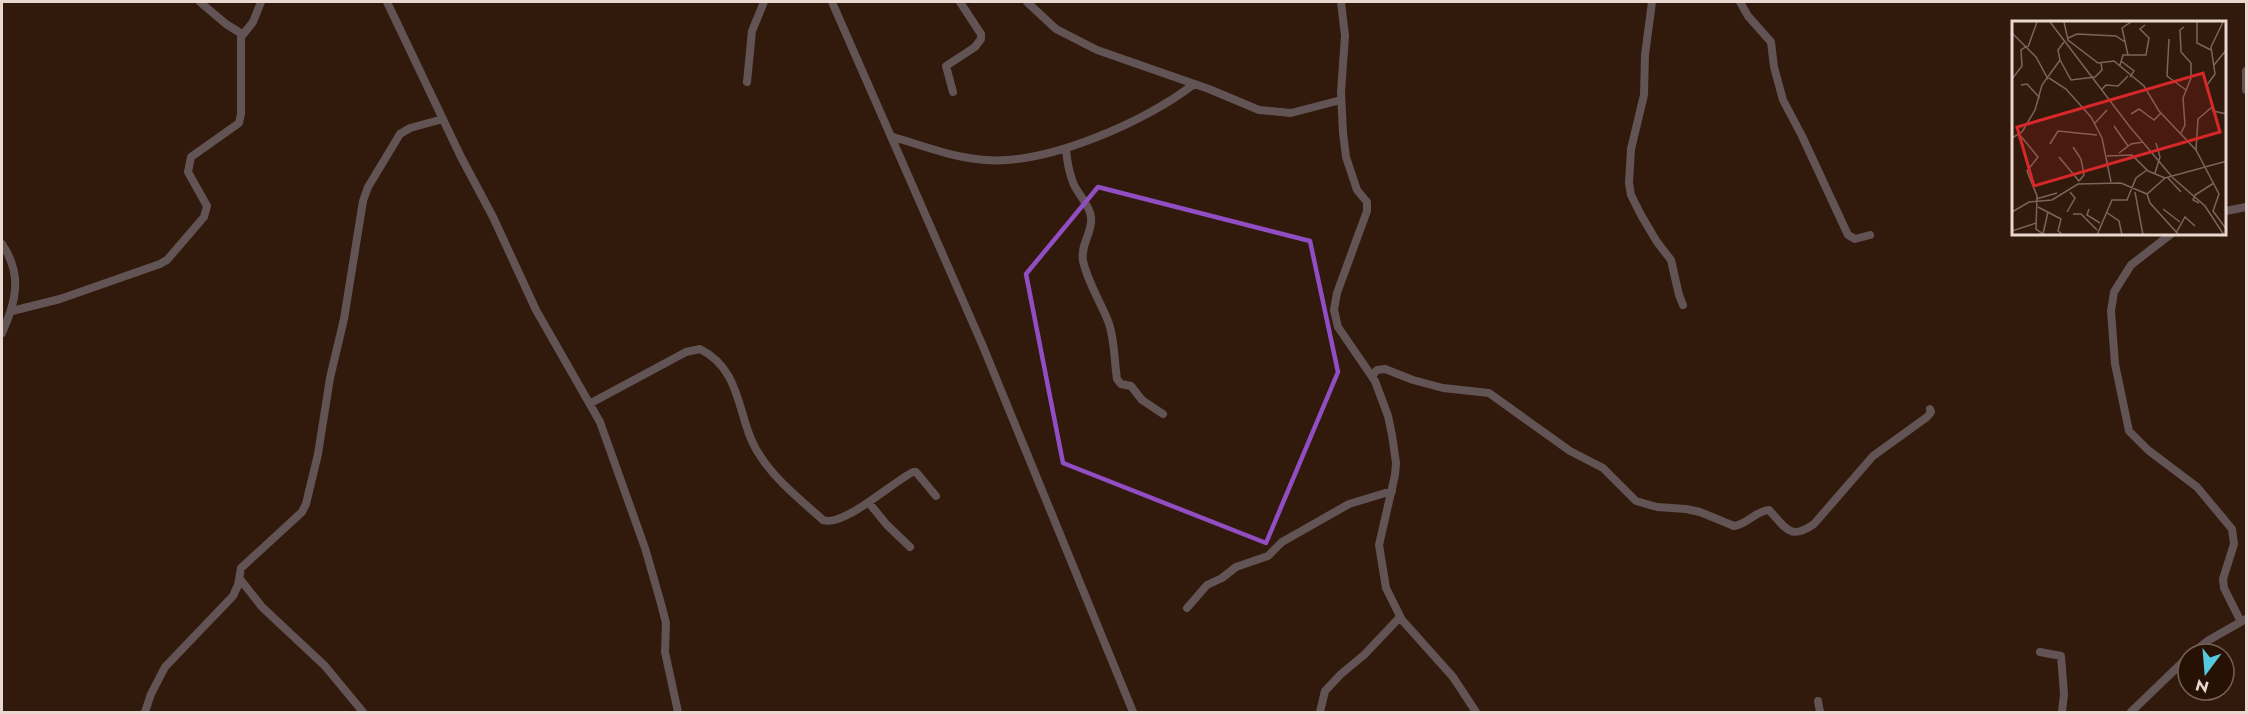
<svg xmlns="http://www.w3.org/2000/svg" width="2248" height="714" viewBox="0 0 2248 714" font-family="Jost,sans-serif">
<rect width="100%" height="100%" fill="#31190c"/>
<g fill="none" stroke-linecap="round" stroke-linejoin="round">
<path stroke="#625354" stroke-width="8" d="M200,2l26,22 16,10
M387,2l74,155 32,60 43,93 64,112 45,126 15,52 6,23 -1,29 13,60
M832,2l150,342 151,368
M1027,2l29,27 41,21 112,39 50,21 32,3 50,-13
M1341,2l4,34 -4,56 2,41 3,24 11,33 10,12v9l-30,82 -3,17 4,17 37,54 13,35 4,19 4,28 -1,12 -16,70 7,43 16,32 51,57 23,35
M1652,2l-7,53 -1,40 -13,54 -2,34 2,12 10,20 16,27 14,18 8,35 4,10
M1740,2l8,14 23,26 3,25 9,33 19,36 46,99 7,4 15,-4
M2246,71v19
M747,82l5,-51 12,-29
M953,92l-7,-26 29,-19 6,-8v-5l-21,-32
M893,137c31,9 61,21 93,23 61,5 161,-39 208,-76
M1066,149c1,12 3,24 8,36 5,10 16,21 17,32 2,15 -11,28 -8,44 5,22 17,40 25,60 7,18 6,39 9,58l4,5 10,2 11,14 21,14
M2226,211l20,-4
M2171,234l-40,31 -17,27 -3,19 4,53 14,67 19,19 49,37 35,42 2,15 -11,35 1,9 17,34
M2,244c21,31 14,58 0,89
M12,311l48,-12 100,-35 7,-4 37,-43 3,-11 -19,-34 3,-15 48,-34 2,-9v-77l12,-15 8,-20
M1372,376l5,-6 8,-1 28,11 30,8 46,5 81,58 33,17 33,33 21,6 29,2 14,3 34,14c14,-2 21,-15 35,-16 17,18 21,31 45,14l59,-68 54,-39 4,-5 -1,-3
M591,403l95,-51 14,-3c44,22 36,70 59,105 16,26 42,46 64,66 20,8 71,-39 90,-48h3l20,24
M869,503l18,22 23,22
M240,579l22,28 63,59 38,46
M1187,608l20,-23 15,-7 14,-11 32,-11 14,-14 67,-38 43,-13
M2040,652l21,4 3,38 -2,18
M2191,654l18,-14 37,-21
M1818,701l2,11
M145,712l6,-18 14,-27 68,-71 5,-11 3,-17 61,-56 4,-8 12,-50 12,-76 14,-59 19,-118 5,-14 32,-53 10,-6 33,-9
M1320,712l5,-21 16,-17 23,-19 36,-38
M2131,712l57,-55"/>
</g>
<path fill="none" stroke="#914ec2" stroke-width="4.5" stroke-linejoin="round" d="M1098,187l212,54 28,131 -72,171 -203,-80 -37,-189z"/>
<g transform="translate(2012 21)">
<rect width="214" height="214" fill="#31190c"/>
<path fill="none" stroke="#7b655a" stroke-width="1.5" d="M38,1l80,105 43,51 32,28 19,29M52,1l4,18 30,23 16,-2 30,25 15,25 37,39 23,44 -6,17 14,19M185,1v21l14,7M211,1l-12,25 4,27 -8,11 6,26 14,3M0,12l24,24 12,22M56,17l9,-4 39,2 9,6M157,18l-2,37 19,14M16,26l9,-25M116,34l-6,-27 9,-6M48,39l11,20 24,-3 7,-7 -1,-7M109,40l13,10 -4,6M108,44l3,-10h23l3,-17 -9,-9 5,-4M202,44l13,-16M37,57l17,11 25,28 11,21 9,44M0,58l10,-13 -1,-16 6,-4M9,64l6,-1 13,14M89,69l5,-5 12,1 10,-10M119,93l8,-5 15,11 7,-7M82,103l13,-14M102,105l14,20M169,112l4,-8 -2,-27 8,-20v-15l-10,-11 -1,-22 4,-3M7,113l19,23 -11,14 10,25 -1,33 7,5 5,-22M0,117l10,-6 13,-22 7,-25 18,-25 -2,-10 6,-8M38,123l8,-13 39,4M61,126l8,12 3,16 -5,6M184,129l2,-31 14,-12M107,132l12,-9 12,-2M95,135l25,-1 16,16 17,7 62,-17M47,136l20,24M143,152l5,-16 -4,-14M155,156l14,15M123,171l8,43M135,173l3,9 29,32M24,178l21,-6M187,182l-6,-3 2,-5 19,-12M26,186l23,12 -3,12 5,4M77,188l-2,6 13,8M151,188l17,13M0,191l17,-10 23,-2 26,-16 43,-1 26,11 18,-16M55,191l8,-14 -5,-6M94,191l13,9 3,14M61,193h8l16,16M0,210l24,-8M164,212l9,-16 10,9M85,214l15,-35h15l9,-22 11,-8"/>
<path fill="#d62828" fill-opacity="0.15" stroke="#d62828" stroke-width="3" d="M191,52l17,59 -186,54 -17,-59z"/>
<rect width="214" height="214" fill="none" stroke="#e9d8d0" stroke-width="3"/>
</g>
<rect width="2248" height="714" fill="none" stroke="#e9d8d0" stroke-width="6"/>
<g transform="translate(2206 672) rotate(196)"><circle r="28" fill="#271004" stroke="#756056" stroke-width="1.5"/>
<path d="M0-4.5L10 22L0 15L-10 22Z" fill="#55cadf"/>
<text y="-9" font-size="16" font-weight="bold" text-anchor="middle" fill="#e9d8d0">N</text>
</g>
</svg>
